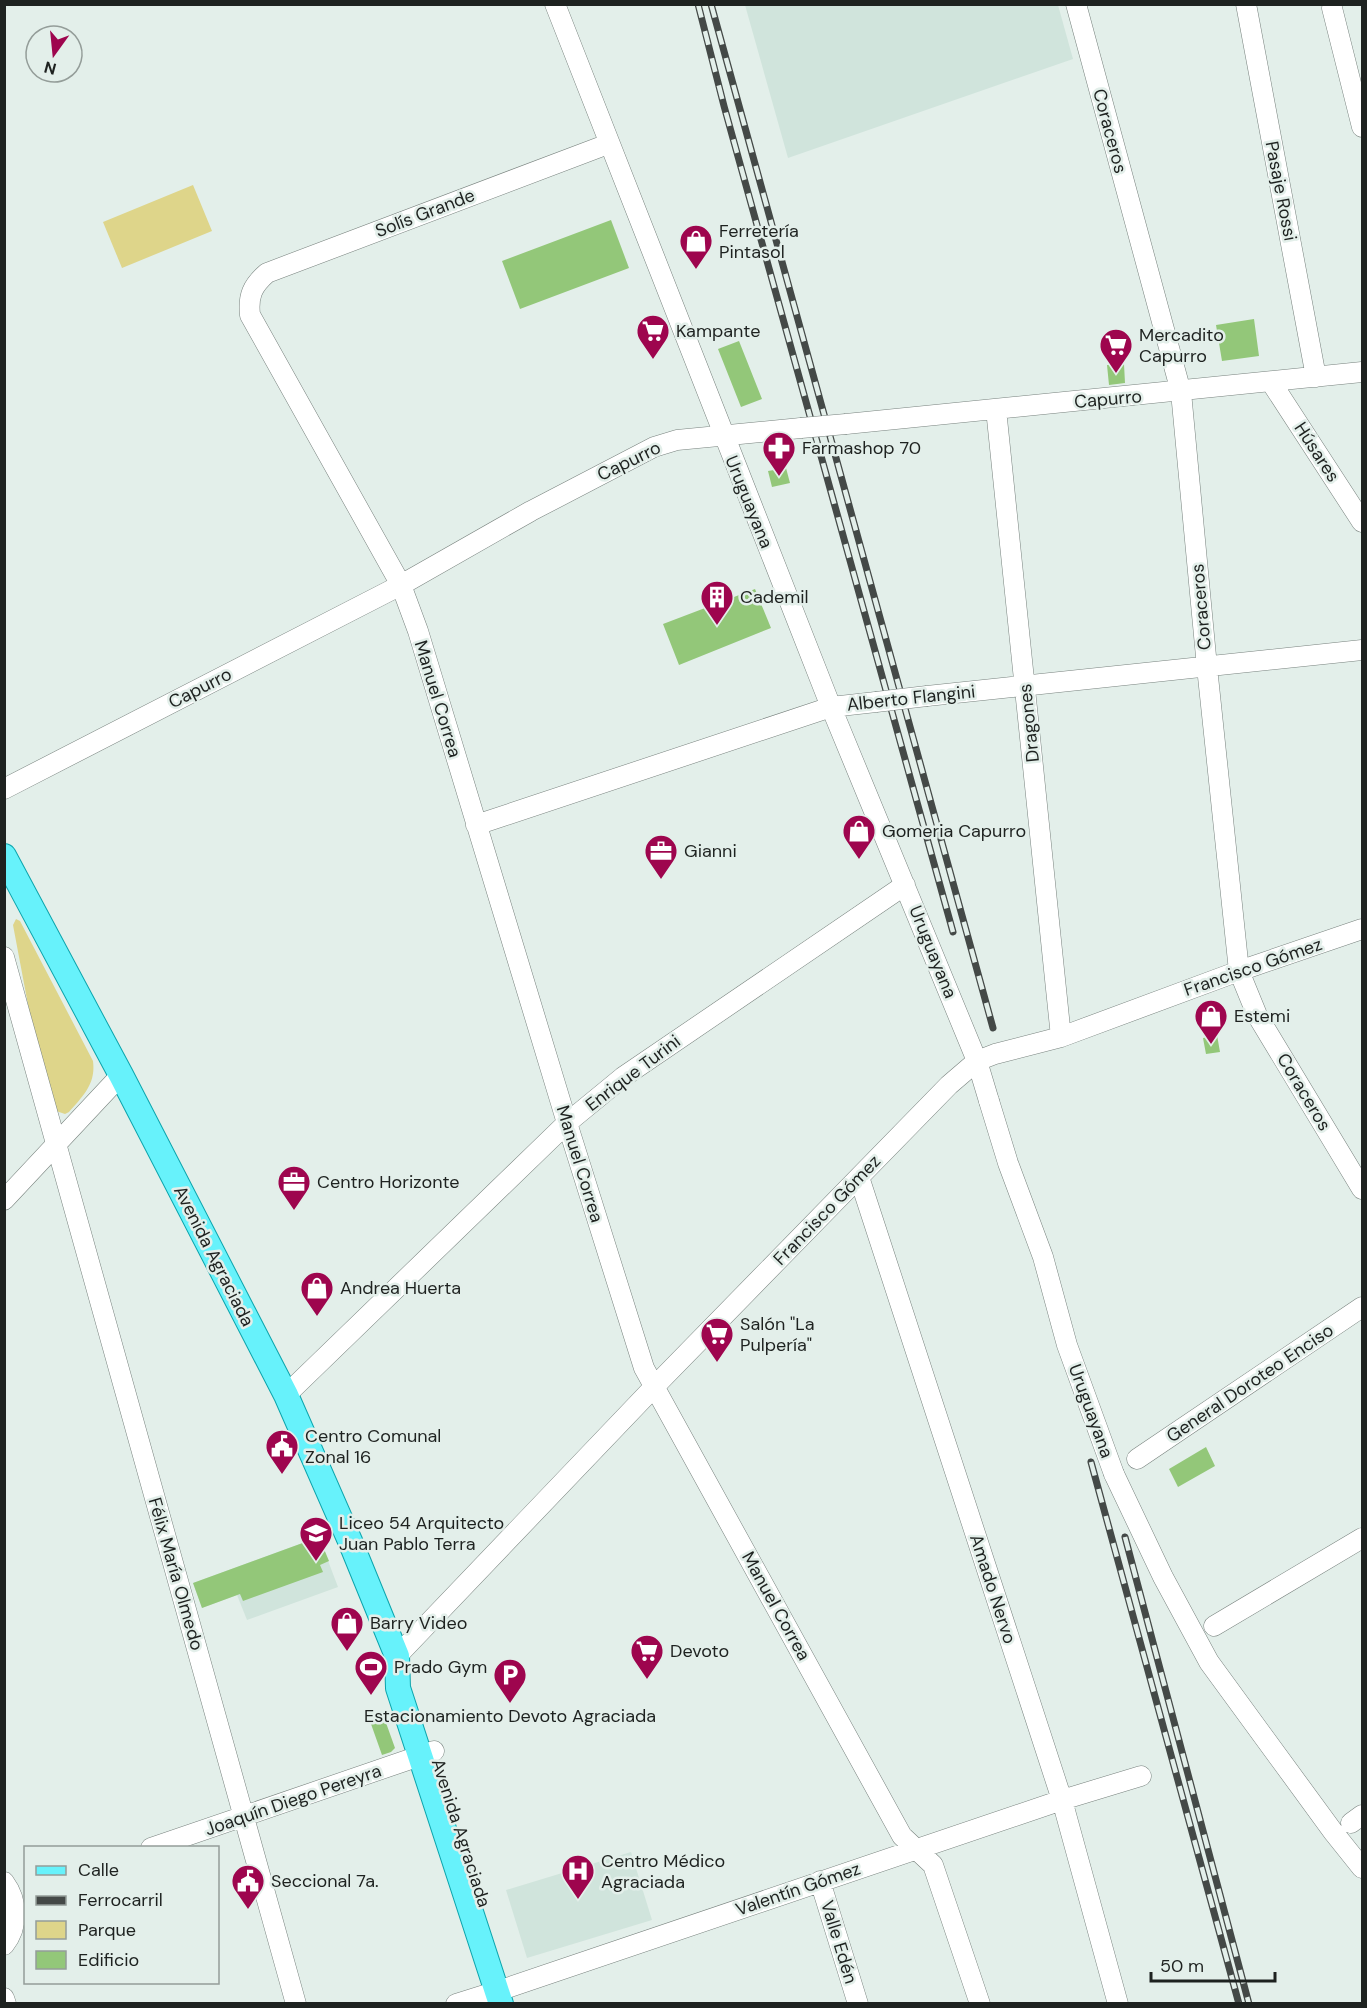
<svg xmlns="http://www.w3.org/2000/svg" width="1367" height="2008" viewBox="0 0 1367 2008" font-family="'DM Sans',sans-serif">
<rect width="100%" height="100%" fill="#e3efea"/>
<path fill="#d0e4dc" d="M745,5h313l15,54 -285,99z
M319,1537l19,50 -91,33 -10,-25 -35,13 -9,-25z
M631,1852l21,68 -125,38 -21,-68z"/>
<path fill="#ded58a" d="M193,185l19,46 -90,37 -19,-46z
M16,919l4,2 73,140c3,23 -10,35 -24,51l-4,2 -9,-3 -2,-5 -25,-96 -16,-85z"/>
<path fill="#93c779" d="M611,220l18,48 -109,41 -18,-48z
M1254,319l5,37 -37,5 -6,-36z
M739,341l23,58 -21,8 -23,-58z
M1124,364l1,19 -16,2 -2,-20z
M786,468l4,15 -18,4 -4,-16z
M755,589l16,39 -92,37 -16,-41z
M1217,1035l3,17 -14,2 -3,-16z
M1206,1447l9,19 -37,21 -9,-18z
M319,1537l10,24 -9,4 3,7 -80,29 -3,-7 -38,14 -9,-25z
M385,1720l10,28 -4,4 -9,3 -11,-31z"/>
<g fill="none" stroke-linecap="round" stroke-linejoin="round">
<defs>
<path id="minor" d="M555,4l276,703 146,354 12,40
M1076,4l105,388 26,275 32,304 18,44 105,174
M1246,4l70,373
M1332,8l30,119
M608,144l-341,129c-15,13 -19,23 -17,42l151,270 17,46 149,492 77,245 258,468 31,29 47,139
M1271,382l91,140
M996,409l65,628
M846,424l516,-52
M927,696l435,-46
M4,789l397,-204 130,-74 123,-64 23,-7 124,-12
M476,825l355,-118 45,-5
M4,957l292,1047
M859,1177l203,623 56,204
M4,1200l117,-125
M286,1395l281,-272 56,-46 282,-192
M1137,1459l225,-152
M1114,1474l49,103 46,85 125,171 28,35
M1214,1626l148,-88
M397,1656l258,-270 294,-301 28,-24 18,-7 66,-17 178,-66 123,-42
M1351,1823l11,-8
M151,1848l283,-97
M820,1881l38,123
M4,1882c14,19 15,44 0,63
M4,1998l2,6
M456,2004l54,-17 552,-187 79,-24"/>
<path id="major" d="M4,856l117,219 165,320 64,146 47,115 1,32 103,316"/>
</defs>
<use href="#minor" stroke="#78827e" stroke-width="21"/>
<use href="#major" stroke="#0ca4ac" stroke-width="26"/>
<use href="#minor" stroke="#fff" stroke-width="20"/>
<use href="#major" stroke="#67f2fb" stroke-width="24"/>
<defs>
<path id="rail" d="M698,4l26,102 229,826
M711,4l282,1024
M1091,1462l148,542
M1125,1537l124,467"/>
</defs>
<use href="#rail" stroke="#444947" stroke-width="7"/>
<use href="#rail" stroke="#e3efea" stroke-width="4.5" stroke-dasharray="14" stroke-linecap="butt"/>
<defs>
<path id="minor-bridge" d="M801,428l45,-4
M876,702l51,-6
M989,1101l19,62 35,94 24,88 47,129"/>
</defs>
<use href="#minor-bridge" stroke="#78827e" stroke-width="21" stroke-linecap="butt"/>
<use href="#minor-bridge" stroke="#fff" stroke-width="20"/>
</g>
<defs>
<symbol id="shop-pin" viewBox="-11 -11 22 30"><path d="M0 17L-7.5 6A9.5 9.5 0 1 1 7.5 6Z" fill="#9e054e" stroke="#e3efea"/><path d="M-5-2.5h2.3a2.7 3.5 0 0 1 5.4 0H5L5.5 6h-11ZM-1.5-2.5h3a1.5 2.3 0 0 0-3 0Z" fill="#fff"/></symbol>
<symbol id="supermarket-pin" viewBox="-11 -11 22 30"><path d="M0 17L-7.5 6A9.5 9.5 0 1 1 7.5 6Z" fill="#9e054e" stroke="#e3efea"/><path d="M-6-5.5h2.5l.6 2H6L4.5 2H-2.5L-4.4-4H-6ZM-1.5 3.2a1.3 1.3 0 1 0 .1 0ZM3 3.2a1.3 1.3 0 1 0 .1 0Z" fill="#fff"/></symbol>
<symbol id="pharmacy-pin" viewBox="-11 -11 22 30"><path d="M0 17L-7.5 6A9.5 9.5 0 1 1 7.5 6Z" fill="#9e054e" stroke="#e3efea"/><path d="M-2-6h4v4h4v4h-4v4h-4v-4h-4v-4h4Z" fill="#fff"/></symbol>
<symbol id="building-pin" viewBox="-11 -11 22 30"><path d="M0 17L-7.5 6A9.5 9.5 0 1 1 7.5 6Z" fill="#9e054e" stroke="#e3efea"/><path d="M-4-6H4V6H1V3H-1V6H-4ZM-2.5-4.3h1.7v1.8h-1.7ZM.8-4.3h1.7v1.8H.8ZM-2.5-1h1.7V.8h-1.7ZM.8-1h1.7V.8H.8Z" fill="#fff"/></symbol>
<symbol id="office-pin" viewBox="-11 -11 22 30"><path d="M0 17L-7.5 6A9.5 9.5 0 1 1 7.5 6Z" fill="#9e054e" stroke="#e3efea"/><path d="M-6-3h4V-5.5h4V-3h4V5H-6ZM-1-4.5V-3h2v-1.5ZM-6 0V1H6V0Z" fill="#fff"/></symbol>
<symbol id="civic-pin" viewBox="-11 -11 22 30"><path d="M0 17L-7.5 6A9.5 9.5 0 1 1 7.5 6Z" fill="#9e054e" stroke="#e3efea"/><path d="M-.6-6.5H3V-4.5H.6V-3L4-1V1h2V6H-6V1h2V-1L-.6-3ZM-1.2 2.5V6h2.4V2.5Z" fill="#fff"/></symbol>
<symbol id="school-pin" viewBox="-11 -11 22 30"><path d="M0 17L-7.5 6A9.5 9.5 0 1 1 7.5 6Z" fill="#9e054e" stroke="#e3efea"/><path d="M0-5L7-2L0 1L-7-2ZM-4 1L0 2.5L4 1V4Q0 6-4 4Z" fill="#fff"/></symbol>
<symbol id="stadium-pin" viewBox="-11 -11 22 30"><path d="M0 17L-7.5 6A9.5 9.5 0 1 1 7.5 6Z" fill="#9e054e" stroke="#e3efea"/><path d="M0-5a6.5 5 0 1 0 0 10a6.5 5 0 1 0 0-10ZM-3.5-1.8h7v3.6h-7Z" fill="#fff"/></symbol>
<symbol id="parking-pin" viewBox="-11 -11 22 30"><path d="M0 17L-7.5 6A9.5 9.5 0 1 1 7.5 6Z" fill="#9e054e" stroke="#e3efea"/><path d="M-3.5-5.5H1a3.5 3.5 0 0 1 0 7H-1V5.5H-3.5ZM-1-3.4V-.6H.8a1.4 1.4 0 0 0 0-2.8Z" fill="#fff"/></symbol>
<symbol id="hospital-pin" viewBox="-11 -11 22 30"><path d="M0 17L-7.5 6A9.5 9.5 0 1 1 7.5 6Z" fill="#9e054e" stroke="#e3efea"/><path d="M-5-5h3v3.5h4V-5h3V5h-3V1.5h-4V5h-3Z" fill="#fff"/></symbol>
</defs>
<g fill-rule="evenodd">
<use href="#shop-pin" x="677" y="222" width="38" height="52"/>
<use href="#supermarket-pin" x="634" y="312" width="38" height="52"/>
<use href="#supermarket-pin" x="1097" y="326" width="38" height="52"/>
<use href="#pharmacy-pin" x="760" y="429" width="38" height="52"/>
<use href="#building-pin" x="698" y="578" width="38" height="52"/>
<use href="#shop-pin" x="840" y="812" width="38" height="52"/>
<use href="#office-pin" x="642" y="832" width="38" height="52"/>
<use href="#shop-pin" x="1192" y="997" width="38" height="52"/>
<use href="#office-pin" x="275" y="1163" width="38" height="52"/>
<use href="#shop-pin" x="298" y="1269" width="38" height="52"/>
<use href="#supermarket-pin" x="698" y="1315" width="38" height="52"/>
<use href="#civic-pin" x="263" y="1427" width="38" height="52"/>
<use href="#school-pin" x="297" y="1514" width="38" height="52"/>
<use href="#shop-pin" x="328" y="1604" width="38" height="52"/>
<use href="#supermarket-pin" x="628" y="1632" width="38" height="52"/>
<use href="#stadium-pin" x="352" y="1648" width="38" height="52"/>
<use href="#parking-pin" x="491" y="1656" width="38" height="52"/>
<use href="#hospital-pin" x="559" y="1852" width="38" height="52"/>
<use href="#civic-pin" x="229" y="1862" width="38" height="52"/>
</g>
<g text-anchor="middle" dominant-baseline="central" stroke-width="5" stroke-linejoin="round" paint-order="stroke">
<g font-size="18" fill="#1e2220" stroke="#e3efea">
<text transform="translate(1110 131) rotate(75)">Coraceros</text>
<text transform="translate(1281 191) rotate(79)">Pasaje Rossi</text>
<text transform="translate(425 213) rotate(-21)">Solís Grande</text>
<text transform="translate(1108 399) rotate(-5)">Capurro</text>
<text transform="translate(1317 452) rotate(57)">Húsares</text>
<text transform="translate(629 461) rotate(-26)">Capurro</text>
<text transform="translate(749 502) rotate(68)">Uruguayana</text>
<text transform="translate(1201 607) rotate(-95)">Coraceros</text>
<text transform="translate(200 688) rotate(-27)">Capurro</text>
<text transform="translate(911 698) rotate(-6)">Alberto Flangini</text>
<text transform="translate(438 699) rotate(73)">Manuel Correa</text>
<text transform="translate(1029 723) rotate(-96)">Dragones</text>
<text transform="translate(933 952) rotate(68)">Uruguayana</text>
<text transform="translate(1253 967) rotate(-19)">Francisco Gómez</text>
<text transform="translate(633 1073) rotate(-37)">Enrique Turini</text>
<text transform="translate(1304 1092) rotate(59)">Coraceros</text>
<text transform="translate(580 1164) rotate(73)">Manuel Correa</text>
<text transform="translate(827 1210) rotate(-46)">Francisco Gómez</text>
<text transform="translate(214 1256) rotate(63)">Avenida Agraciada</text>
<text transform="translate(1250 1383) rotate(-34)">General Doroteo Enciso</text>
<text transform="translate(1091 1411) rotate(70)">Uruguayana</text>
<text transform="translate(176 1574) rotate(74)">Félix María Olmedo</text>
<text transform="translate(993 1589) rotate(72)">Amado Nervo</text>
<text transform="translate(776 1606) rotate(61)">Manuel Correa</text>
<text transform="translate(293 1800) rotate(-19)">Joaquín Diego Pereyra</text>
<text transform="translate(461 1833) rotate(72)">Avenida Agraciada</text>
<text transform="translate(798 1889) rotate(-19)">Valentín Gómez</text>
<text transform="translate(839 1942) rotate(73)">Valle Edén</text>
</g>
<g font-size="18" fill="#1e2220" stroke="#e3efea" text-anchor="start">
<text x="719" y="231">Ferretería<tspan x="719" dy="21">Pintasol</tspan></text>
<text x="676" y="331">Kampante</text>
<text x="1139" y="335">Mercadito<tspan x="1139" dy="21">Capurro</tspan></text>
<text x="802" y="448">Farmashop 70</text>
<text x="740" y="597">Cademil</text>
<text x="882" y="831">Gomeria Capurro</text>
<text x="684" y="851">Gianni</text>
<text x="1234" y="1016">Estemi</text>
<text x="317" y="1182">Centro Horizonte</text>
<text x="340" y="1288">Andrea Huerta</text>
<text x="740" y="1324">Salón "La<tspan x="740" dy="21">Pulpería"</tspan></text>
<text x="305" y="1436">Centro Comunal<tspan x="305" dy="21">Zonal 16</tspan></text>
<text x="339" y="1523">Liceo 54 Arquitecto<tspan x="339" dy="21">Juan Pablo Terra</tspan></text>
<text x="370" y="1623">Barry Video</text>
<text x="670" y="1651">Devoto</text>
<text x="394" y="1667">Prado Gym</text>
<text x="510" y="1716" text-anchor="middle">Estacionamiento Devoto Agraciada</text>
<text x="601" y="1861">Centro Médico<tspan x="601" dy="21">Agraciada</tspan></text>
<text x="271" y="1881">Seccional 7a.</text>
</g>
</g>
<rect width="1367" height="2008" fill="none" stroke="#1e2220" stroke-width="12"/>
<rect x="24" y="1846" width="195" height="138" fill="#e3efea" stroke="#949d99" stroke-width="1.5"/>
<rect x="36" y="1866" width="30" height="9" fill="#67f2fb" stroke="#949d99" stroke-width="1.5"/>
<text x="78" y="1876" font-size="18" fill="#1e2220">Calle</text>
<rect x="36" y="1896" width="30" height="9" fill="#444947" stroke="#949d99" stroke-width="1.5"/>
<text x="78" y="1906" font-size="18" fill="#1e2220">Ferrocarril</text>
<rect x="36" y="1921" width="30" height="18" fill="#ded58a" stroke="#949d99" stroke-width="1.5"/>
<text x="78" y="1936" font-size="18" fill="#1e2220">Parque</text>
<rect x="36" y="1951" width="30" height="18" fill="#93c779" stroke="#949d99" stroke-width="1.5"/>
<text x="78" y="1966" font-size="18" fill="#1e2220">Edificio</text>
<g transform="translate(54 54) rotate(195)"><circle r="28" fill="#e3efea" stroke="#949d99" stroke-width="1.5"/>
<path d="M0-4.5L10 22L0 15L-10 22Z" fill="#9e054e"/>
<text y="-9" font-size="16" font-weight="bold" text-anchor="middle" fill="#1e2220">N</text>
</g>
<path d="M1151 1972v9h124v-9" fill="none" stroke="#1e2220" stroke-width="3"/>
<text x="1160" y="1972" font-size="18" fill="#1e2220" stroke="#e3efea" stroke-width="4.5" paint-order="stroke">50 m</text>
</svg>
